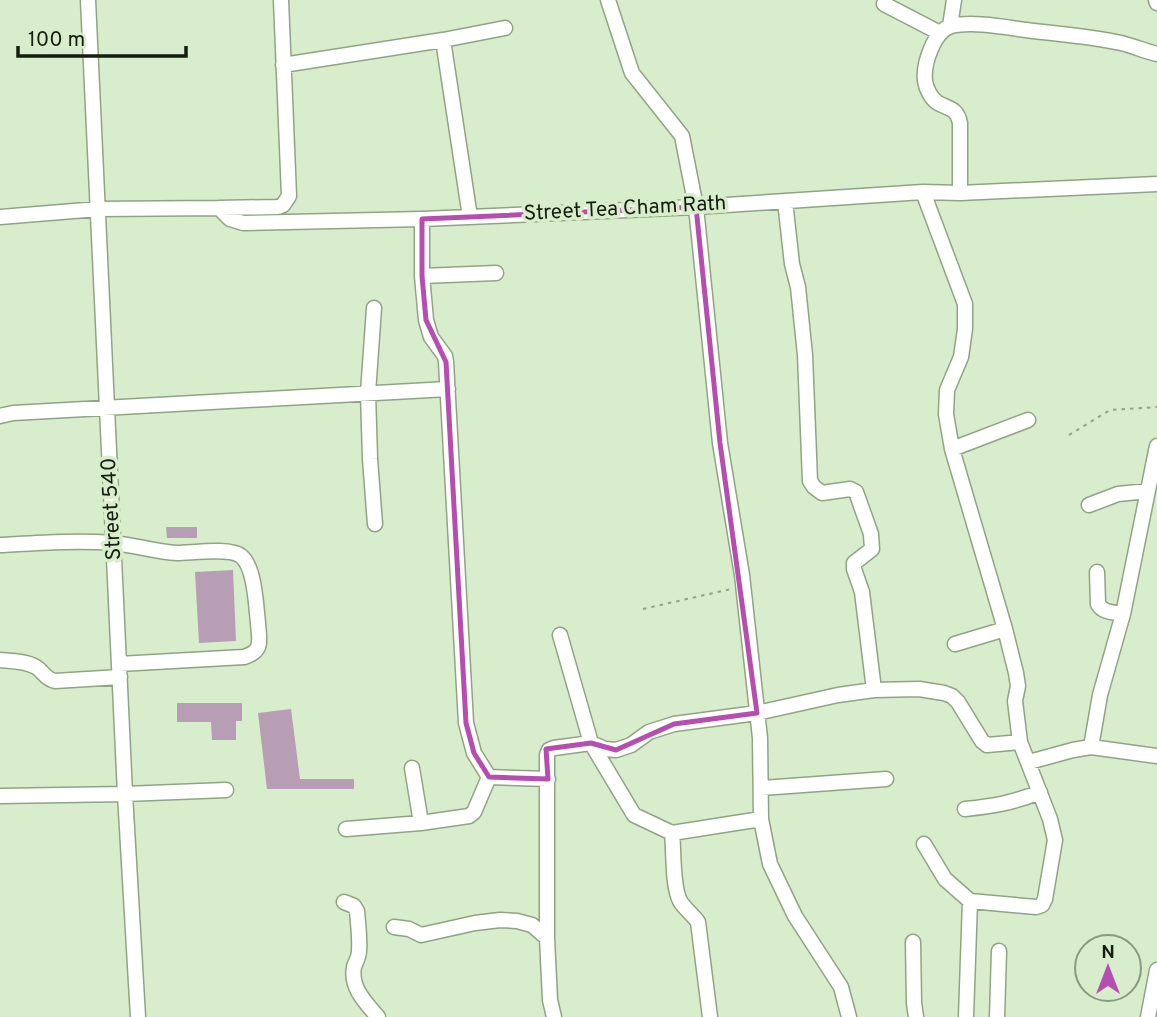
<svg xmlns="http://www.w3.org/2000/svg" width="1157" height="1017" viewBox="0 0 1157 1017" font-family="Overpass,sans-serif">
<rect width="100%" height="100%" fill="#d8edcc"/>
<path fill="#b79eb4" d="M166,527h31v11h-30z
M233,570l3,71 -37,2 -4,-71z
M177,703h65v18h-6v19h-24l-1,-18h-34z
M291,709l9,70h54v10h-87l-9,-76z"/>
<g fill="none" stroke-linecap="round" stroke-linejoin="round">
<defs>
<path id="minor" d="M88,0l37,794 13,223
M608,0l24,73 50,63 14,71 24,236 22,132 18,163 1,81 9,45 25,52 46,71 8,30
M1156,0l1,3
M884,4l56,29
M950,26l4,-26
M443,40l27,177
M283,65l160,-25 62,-12
M923,192l42,112v25l-4,28 -14,33 -1,24 6,35 53,180 11,44 2,13 -3,15 5,41 30,77 5,21 -10,59 -3,6 -6,2 -66,-6 -25,-22 -21,-35
M960,193v-70c-3,-15 -11,-14 -22,-20 -7,-4 -12,-15 -13,-22 -2,-17 9,-50 26,-55 21,-5 53,1 75,4 31,4 64,6 95,13 12,3 24,8 36,11
M785,201l7,63 6,23 7,68 5,126 4,6 8,6 28,-4 6,3 15,42 1,15 -18,14v6l8,23 12,98
M219,208l59,-1 5,-2 6,-9 -8,-196
M0,217l98,-8 121,-1 11,11 13,4 179,-4 274,-12 227,-15 37,1 197,-9
M422,219v57l4,44 5,17 14,19 1,6 20,361 8,30 15,24
M422,276l74,-3
M374,308l-6,85 2,66 5,65
M0,416l13,-3 435,-24
M952,449l76,-29
M1089,505l29,-11 30,-3
M0,545c37,-2 76,-5 113,-2 22,2 43,9 64,10 15,0 53,-6 64,3 14,11 15,50 17,67 1,17 6,28 -14,34l-125,7
M1097,572l1,32c5,9 16,8 25,10
M560,635l31,108 43,72 38,18 89,-14
M955,644l50,-15
M0,660c11,1 26,1 36,7 8,5 9,12 19,14l65,-4
M1091,747l9,-52 23,-81 34,-168
M1029,762l44,-12 18,-3 66,9
M412,768l9,55
M489,777l59,2
M761,788l125,-9
M0,796l125,-2 101,-4
M965,809c30,-3 47,-6 75,-17
M346,829l75,-6 48,-7 5,-4 15,-35
M672,833c2,17 0,53 8,68 4,7 13,14 18,21l12,95
M344,902l10,4 3,5c1,13 3,27 2,40 0,6 -3,10 -5,16 -4,21 12,36 24,50
M394,927l15,2 12,6 54,-12 25,-3 17,1 15,4 15,13
M913,942l1,61 2,14
M554,1017l-4,-17 -3,-62v-183l2,-5 5,-2 37,-5 14,6 11,1 15,-5 18,-13 25,-8 83,-11 81,-18 36,-5 45,-1 25,4 8,3 6,6 24,39 5,4 33,-3
M966,1017l4,-116
M997,1017l2,-66
M1148,1017l9,-47"/>
</defs>
<use href="#minor" stroke="#90a484" stroke-width="17"/>
<path stroke="#93a38a" stroke-width="2" stroke-dasharray="3.5 5" stroke-linecap="butt" d="M1069,435l41,-25 47,-3
M643,609l88,-20"/>
<use href="#minor" stroke="#fff" stroke-width="14"/>
</g>
<path fill="none" stroke="#b64eb0" stroke-width="5" stroke-linejoin="round" d="M696,207l24,236 37,270 -83,11 -58,26 -25,-7 -45,6 2,30 -59,-2 -15,-24 -8,-30 -20,-361 -20,-42 -4,-44v-57z"/>
<g text-anchor="middle" dominant-baseline="central" stroke-width="7" stroke-linejoin="round" paint-order="stroke">
<g font-size="21" fill="#161d11" stroke="#d8edcc">
<text transform="translate(625 209) rotate(-3)">Street Tea Cham Rath</text>
<text transform="translate(112 509) rotate(-93)">Street 540</text>
</g>
</g>
<g transform="translate(1108 968)"><circle r="33" fill="#d8edcc" stroke="#8a9a81" stroke-width="2"/>
<path d="M0-5L12 26L0 18L-12 26Z" fill="#b64eb0"/>
<text y="-10" font-size="19" font-weight="bold" text-anchor="middle" fill="#161d11">N</text>
</g>
<path d="M18 46v10h168v-10" fill="none" stroke="#161d11" stroke-width="3.5"/>
<text x="28" y="46" font-size="21" fill="#161d11" stroke="#d8edcc" stroke-width="5" paint-order="stroke">100 m</text>
</svg>
